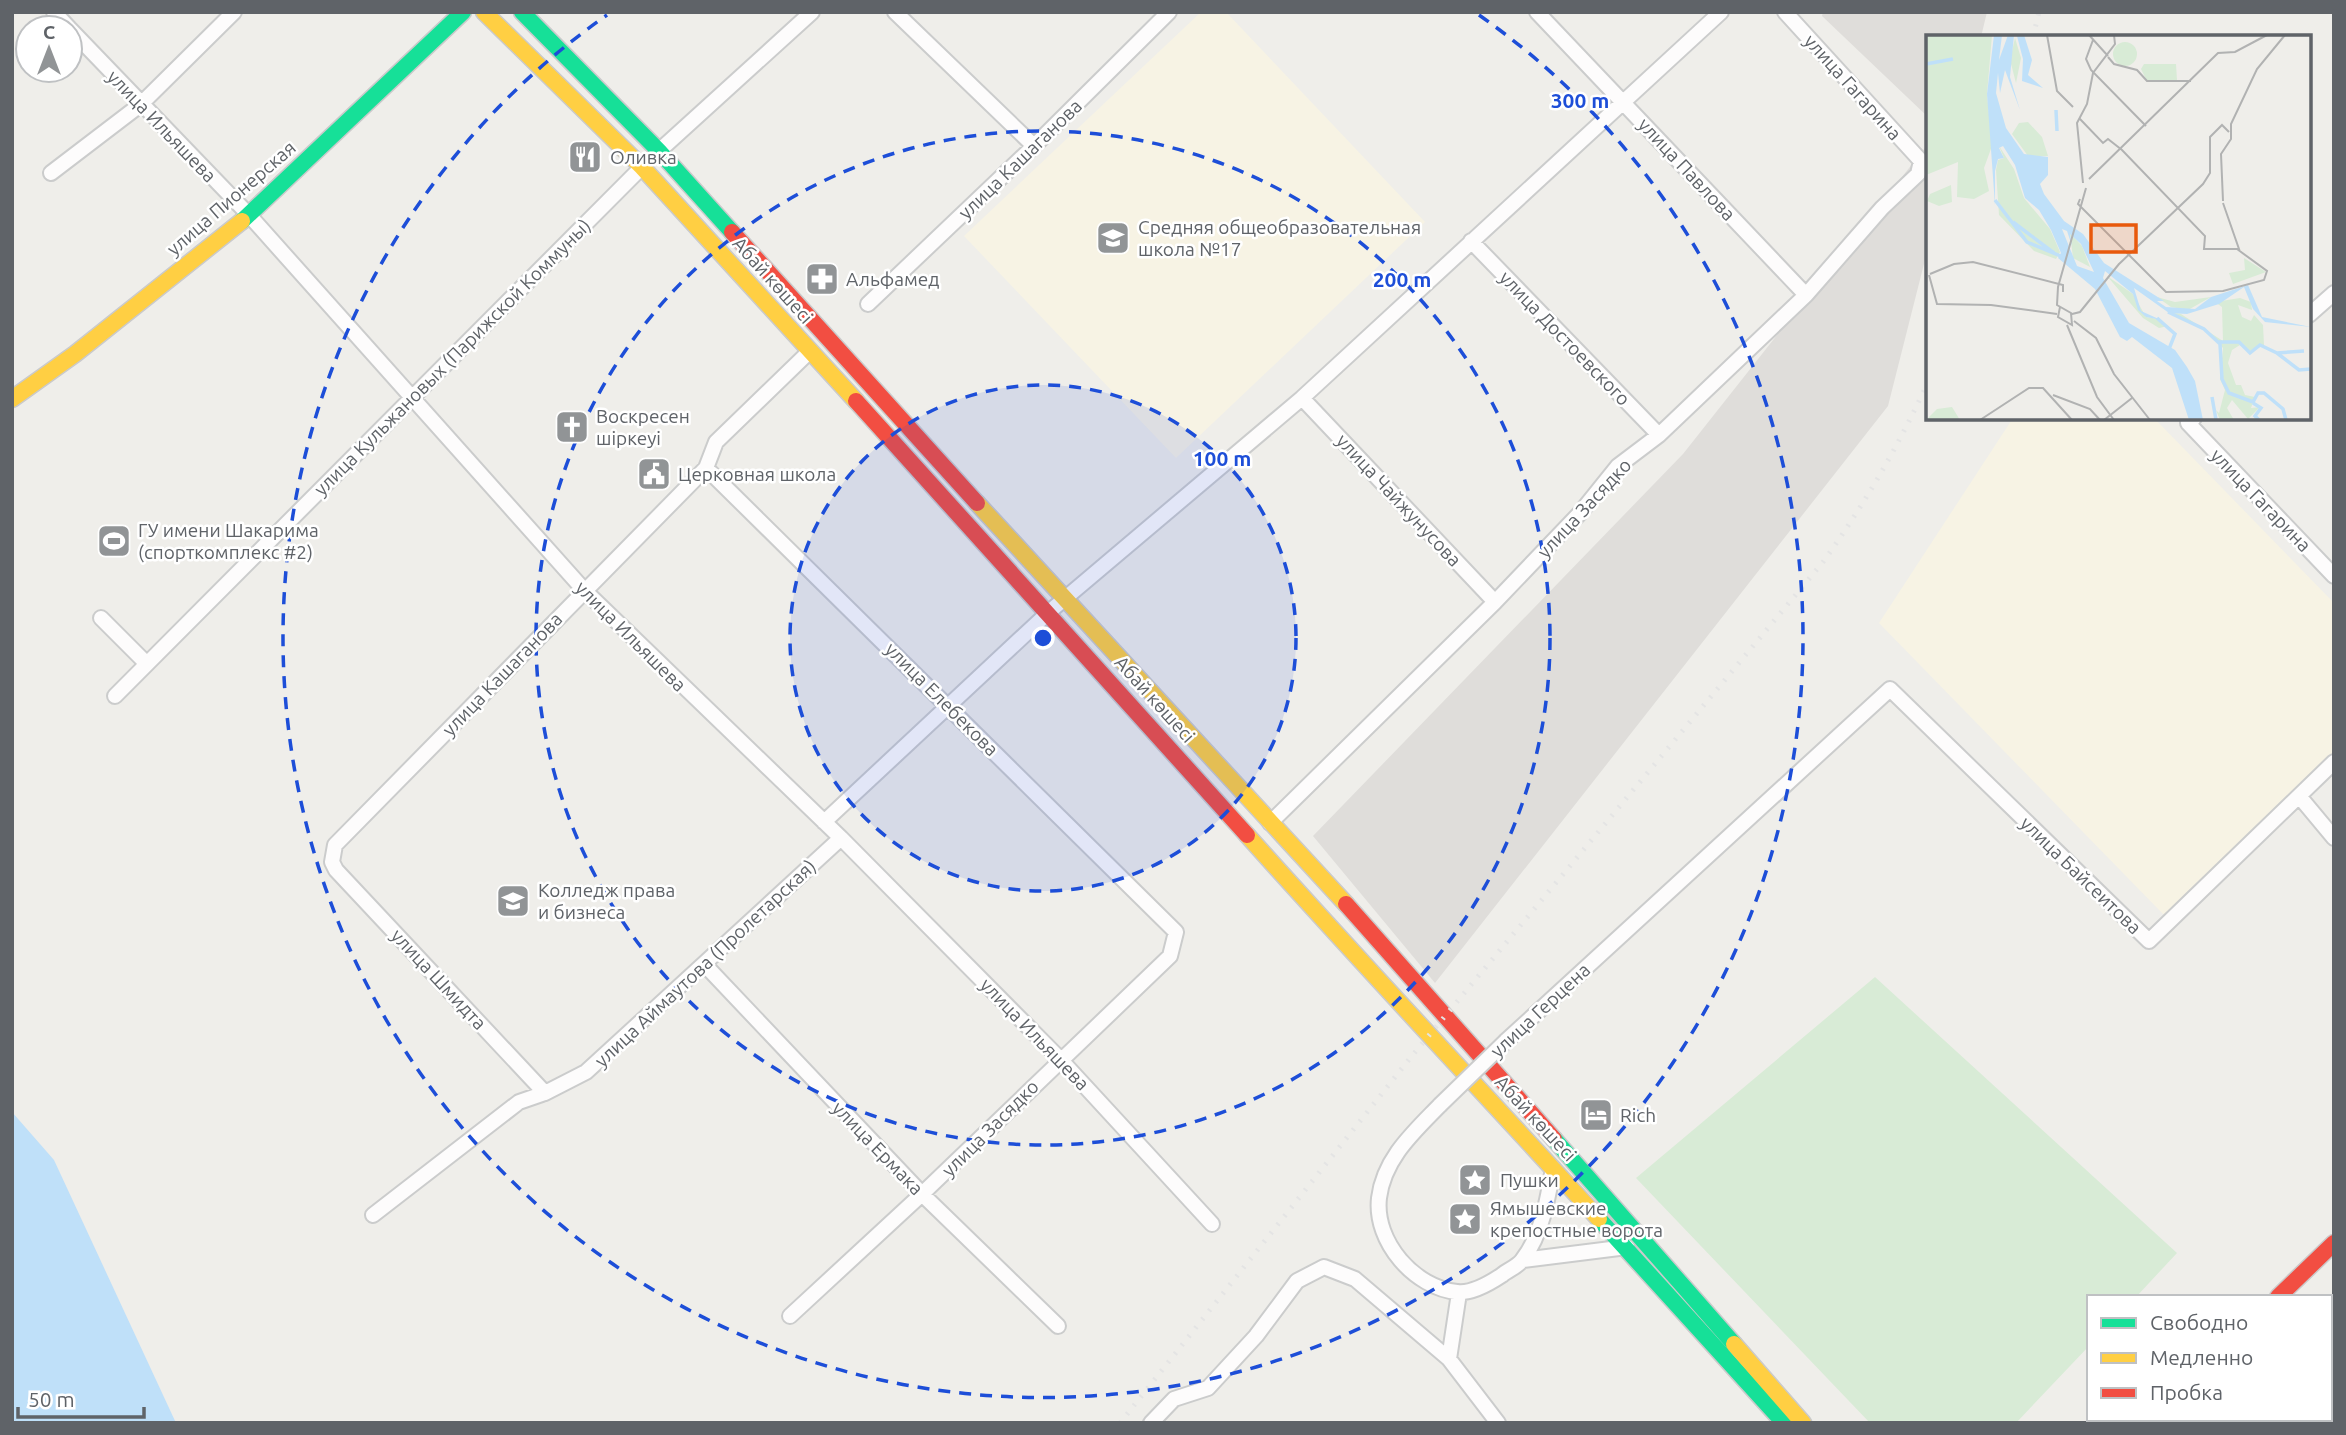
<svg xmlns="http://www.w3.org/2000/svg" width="2346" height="1435" viewBox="0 0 2346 1435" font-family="Ubuntu,sans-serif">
<rect width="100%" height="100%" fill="#efeeea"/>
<path fill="#f7f3e4" d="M1201,12h25l199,210 -249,236 -212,-222z
M2013,418h141l180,185v151l-170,161 -285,-292z"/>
<path fill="#dfddda" d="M1823,12h164l-6,25h-53v80l-106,-101z
M1928,144v104l-40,158 -453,577 -122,-147 370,-382z"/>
<path fill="#d8ebd6" d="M1875,977l302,276 -41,44h-47v49l-73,77h-146l-234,-245z"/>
<path fill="#bfe0f9" d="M12,1112l42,48 122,263h-164z"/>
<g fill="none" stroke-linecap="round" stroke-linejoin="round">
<defs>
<path id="street" d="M54,12l15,16
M895,12l139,134
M1537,12l269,283
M70,29l179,186 335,375 257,248 219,221 152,165
M659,151l153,-139
M51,173l89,-68 94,-93
M1471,241l188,194
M868,304l166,-158 135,-134
M2309,315l25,-22
M810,351l-94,91 -10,26 -371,377 -3,17 4,8 209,223 41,-21 255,-234
M1302,398l193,204
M2194,418l-6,5 146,153
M706,468l470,464 -6,24 -248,238 -132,122
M101,618l46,46
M115,696l527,-529
M2299,796l35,42
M824,822l225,-210 253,-214 419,-386
M1270,823l225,-221 86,-90 37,-46 41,-31 147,-140 76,-87 36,-34 3,-13 -136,-149
M705,965l217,229 136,132
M1506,1041l384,-352 259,252 185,-179
M1440,1105c-26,27 -56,53 -61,93 -5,44 36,90 78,94 15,2 33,-9 45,-17 6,-5 17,-9 21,-16 19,-25 25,-61 30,-91
M373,1215l146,-113 26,-9
M1523,1260l104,-13
M1449,1359l49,64
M2330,1398l4,3
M1151,1423l23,-24 34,-11 48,-52 41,-55 27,-14 31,12 94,80 10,-66"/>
<path id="fast" d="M522,12l137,139 73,81
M242,221l221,-209
M1554,1139l180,205
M1599,1219l185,204"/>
<path id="slow" d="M484,12l158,155 214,234
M12,399l63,-45 167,-133
M977,503l369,401
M1247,835c116,130 235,256 352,384
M1734,1344l69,79
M2136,1423l4,-4"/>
<path id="jam" d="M732,232l245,271
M856,401l391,434
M1346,904l208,235
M2278,1297l56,-54"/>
</defs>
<use href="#street" stroke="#cbcccc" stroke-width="18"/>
<use href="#fast" stroke="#cacacb" stroke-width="19"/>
<use href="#slow" stroke="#cacacb" stroke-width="19"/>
<use href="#jam" stroke="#cacacb" stroke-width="19"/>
<use href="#street" stroke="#fdfcfc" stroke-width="14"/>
<use href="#fast" stroke="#16e098" stroke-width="16"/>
<use href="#slow" stroke="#ffcf43" stroke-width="16"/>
<use href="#jam" stroke="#f24e42" stroke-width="16"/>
<path stroke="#e4e4e4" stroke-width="5" stroke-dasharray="2 9" stroke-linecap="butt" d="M2033,37l6,-25
M1120,1423l291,-366 412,-495c41,-57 75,-115 105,-180"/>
<defs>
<path id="street-bridge" d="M1440,1105l66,-64"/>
</defs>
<use href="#street-bridge" stroke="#cbcccc" stroke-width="18" stroke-linecap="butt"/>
<use href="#street-bridge" stroke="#fdfcfc" stroke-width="14"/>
</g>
<circle cx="1043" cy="638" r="253" fill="#1d4ed8" fill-opacity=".12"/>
<g fill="none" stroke="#1d4ed8" stroke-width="3.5" stroke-dasharray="12 9">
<circle cx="1043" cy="638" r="253"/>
<circle cx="1043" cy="638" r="507"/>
<path d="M1479 15A760 760 0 1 1 607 15"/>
</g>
<defs>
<symbol id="restaurant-square" viewBox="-11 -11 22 22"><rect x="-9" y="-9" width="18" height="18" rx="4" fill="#919496" stroke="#fff"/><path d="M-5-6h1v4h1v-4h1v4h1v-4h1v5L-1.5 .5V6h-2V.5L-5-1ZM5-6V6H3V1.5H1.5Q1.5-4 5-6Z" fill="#fff"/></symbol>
<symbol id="school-square" viewBox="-11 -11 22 22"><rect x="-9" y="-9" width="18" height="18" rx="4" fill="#919496" stroke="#fff"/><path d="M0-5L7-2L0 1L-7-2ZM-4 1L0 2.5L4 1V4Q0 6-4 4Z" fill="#fff"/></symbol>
<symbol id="pharmacy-square" viewBox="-11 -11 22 22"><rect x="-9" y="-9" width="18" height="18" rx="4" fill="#919496" stroke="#fff"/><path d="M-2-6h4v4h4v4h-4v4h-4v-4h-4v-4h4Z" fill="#fff"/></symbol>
<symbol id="church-square" viewBox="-11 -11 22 22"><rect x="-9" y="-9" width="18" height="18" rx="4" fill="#919496" stroke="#fff"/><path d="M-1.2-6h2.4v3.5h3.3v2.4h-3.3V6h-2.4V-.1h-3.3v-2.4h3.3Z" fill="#fff"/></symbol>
<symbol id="civic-square" viewBox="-11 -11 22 22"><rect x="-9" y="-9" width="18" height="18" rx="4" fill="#919496" stroke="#fff"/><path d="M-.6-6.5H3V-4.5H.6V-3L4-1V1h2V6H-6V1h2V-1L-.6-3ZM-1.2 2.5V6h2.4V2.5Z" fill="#fff"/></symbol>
<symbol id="stadium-square" viewBox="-11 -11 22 22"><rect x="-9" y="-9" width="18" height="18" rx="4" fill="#919496" stroke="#fff"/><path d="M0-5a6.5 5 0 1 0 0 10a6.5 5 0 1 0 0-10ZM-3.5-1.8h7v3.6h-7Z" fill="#fff"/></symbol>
<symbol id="university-square" viewBox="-11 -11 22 22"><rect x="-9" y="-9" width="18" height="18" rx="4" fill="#919496" stroke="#fff"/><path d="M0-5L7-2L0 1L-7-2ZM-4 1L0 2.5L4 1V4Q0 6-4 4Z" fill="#fff"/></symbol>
<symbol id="hotel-square" viewBox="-11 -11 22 22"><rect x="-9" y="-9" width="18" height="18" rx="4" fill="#919496" stroke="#fff"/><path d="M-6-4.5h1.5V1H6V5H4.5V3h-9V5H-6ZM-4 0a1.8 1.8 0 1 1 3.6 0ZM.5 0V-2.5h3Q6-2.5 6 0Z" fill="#fff"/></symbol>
<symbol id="sight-square" viewBox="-11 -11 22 22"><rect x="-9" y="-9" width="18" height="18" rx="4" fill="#919496" stroke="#fff"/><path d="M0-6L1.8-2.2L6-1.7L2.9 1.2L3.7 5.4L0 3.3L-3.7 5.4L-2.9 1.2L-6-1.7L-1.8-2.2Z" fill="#fff"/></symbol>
</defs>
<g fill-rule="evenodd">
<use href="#restaurant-square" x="566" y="138" width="38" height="38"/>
<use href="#school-square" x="1094" y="219" width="38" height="38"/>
<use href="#pharmacy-square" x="803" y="260" width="38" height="38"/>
<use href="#church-square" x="553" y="408" width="38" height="38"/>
<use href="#civic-square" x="635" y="455" width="38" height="38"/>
<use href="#stadium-square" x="95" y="522" width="38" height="38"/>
<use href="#university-square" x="494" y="882" width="38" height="38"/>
<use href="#hotel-square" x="1577" y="1096" width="38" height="38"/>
<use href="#sight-square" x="1456" y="1161" width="38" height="38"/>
<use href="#sight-square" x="1446" y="1200" width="38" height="38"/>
</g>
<g text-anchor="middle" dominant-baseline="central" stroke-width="5" stroke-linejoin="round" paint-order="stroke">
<g font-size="19" fill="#5f6368" stroke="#fff">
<text transform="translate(1853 87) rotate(48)">улица Гагарина</text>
<text transform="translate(162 126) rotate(46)">улица Ильяшева</text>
<text transform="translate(1020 159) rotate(-44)">улица Кашаганова</text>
<text transform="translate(1687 169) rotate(47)">улица Павлова</text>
<text transform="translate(231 198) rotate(-41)">улица Пионерская</text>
<text transform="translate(773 280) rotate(48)">Абай көшесі</text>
<text transform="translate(1565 338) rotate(46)">улица Достоевского</text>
<text transform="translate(452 357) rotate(-45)">улица Кульжановых (Парижской Коммуны)</text>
<text transform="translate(1399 500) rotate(47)">улица Чайжунусова</text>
<text transform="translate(2261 500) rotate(46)">улица Гагарина</text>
<text transform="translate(1584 508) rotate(-47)">улица Засядко</text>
<text transform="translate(631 636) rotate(45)">улица Ильяшева</text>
<text transform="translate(502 674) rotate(-46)">улица Кашаганова</text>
<text transform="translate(942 699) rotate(45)">улица Елебекова</text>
<text transform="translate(1155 699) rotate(48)">Абай көшесі</text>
<text transform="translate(2081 875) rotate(44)">улица Байсеитова</text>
<text transform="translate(705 963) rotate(-43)">улица Аймаутова (Пролетарская)</text>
<text transform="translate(439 979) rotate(47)">улица Шмидта</text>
<text transform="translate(1540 1010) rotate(-43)">улица Герцена</text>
<text transform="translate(1035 1034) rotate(46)">улица Ильяшева</text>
<text transform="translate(1536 1118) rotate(47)">Абай көшесі</text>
<text transform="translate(990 1128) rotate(-45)">улица Засядко</text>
<text transform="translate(878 1148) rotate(46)">улица Ермака</text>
</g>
<g font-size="19" fill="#5f6368" stroke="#fff" text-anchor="start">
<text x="610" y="157">Оливка</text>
<text x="1138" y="227">Средняя общеобразовательная<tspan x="1138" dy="22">школа №17</tspan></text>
<text x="846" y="279">Альфамед</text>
<text x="596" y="416">Воскресен<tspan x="596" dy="22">шіркеуі</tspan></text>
<text x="678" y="474">Церковная школа</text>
<text x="138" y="530">ГУ имени Шакарима<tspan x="138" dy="22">(спорткомплекс #2)</tspan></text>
<text x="538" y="890">Колледж права<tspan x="538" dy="22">и бизнеса</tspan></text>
<text x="1620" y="1115">Rich</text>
<text x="1500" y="1180">Пушки</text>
<text x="1490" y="1208">Ямышевские<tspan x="1490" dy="22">крепостные ворота</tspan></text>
</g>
</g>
<g transform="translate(1926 35)">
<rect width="385" height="385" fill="#efeeea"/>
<path d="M0,0h66l-5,59 5,52 -8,22 5,23 -15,8 -17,-2 1,-35 -32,13zM89,3l6,20 -5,25 -6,-23zM187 19a12 12 0 1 1 24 0a12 12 0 1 1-24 0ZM218,29h32l1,16 -30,1 -6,-12zM102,87l14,15 6,19h-20l-16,-22 7,-11zM73,111l15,23 10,29 26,31 10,23 -4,7 -22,-8 -35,-36 -3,-45 2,-10 6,-2zM25,150l1,17 -13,4 -12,-5 3,-7zM144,198l12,13 8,21 -17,-9zM318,223l22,14 -33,12 -4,-11 16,-3zM181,241l26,18 13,23 13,2 9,7 -9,2 -16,-10zM231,262l18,5 36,-5 -23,13 -17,-3zM314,263l11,4 1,8 -14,-5 4,12 9,4 3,-6 9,10 1,20 -14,7 -10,-7 -8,5 -4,13 8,22h5l4,10 10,2 -4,11 9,-1 -12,12 -16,-19 -5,8 7,12h-14l-4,-10 3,3 6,-23 -5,-11 3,-31 -19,-19 -35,-17 12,2 42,27 -1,-34 -7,-5zM26,372l8,13h-34l11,-11z" fill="#d8ebd6"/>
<path d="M68,0h8l-3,25 9,-25h6l-4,42 10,33 -15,-40 -5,23 -2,-20 -2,20 10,35 18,26 24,3v18l-8,9 4,10 20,27 19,13 21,29 60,38h-7l9,6 29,2 16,-12 37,-12 14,32 49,10 -46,-5 -12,-13 -9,-22 -25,17 -32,10 -18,-1 -35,-25 7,23 20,9 -15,-3 -8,-7 -5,-16 -28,-23 -2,7 26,45 46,27 12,17 8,14 8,39h-14l-17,-52 -40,-31 -5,4 -7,-4 -25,-48 -37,-31 3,-5 -10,-23 -12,-20 -14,-12 -10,-33 -12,-19 -4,2 5,10 -6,1 -3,12v34l-8,-111zM136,194l5,2 5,15 -2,-12 11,10 13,28 -17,-6zM98,0l8,25 -4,15 15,13 -21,-7 1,-22 -6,-23z" fill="#bfe0f9" fill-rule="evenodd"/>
<path fill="none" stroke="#bfe0f9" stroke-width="3.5" d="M0,29l27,-5M130,75l1,21M69,165l32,42 36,15M87,187l41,31M242,277l36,17 16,15 2,35 7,14 24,9 5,-9h6l19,16 3,11M231,283l18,16 -6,15M291,307h22l11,11 10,-8 17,8 27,-2M351,318l22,17 12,-1M286,362l4,23M327,368l8,5 -6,8 4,4"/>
<path fill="none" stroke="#b1b2b2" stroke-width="2" d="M121,0l10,56 16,16M163,0l19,21M167,5l-7,19 5,11 55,56M182,22l6,7 23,6 10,11h44M154,84l23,24 5,-4 14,11 83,86 -1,13h35l-16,-46M163,144l129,-126 17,-1 32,-17M157,148l-6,-60 10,-19 6,-31 22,-29 -1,-9M154,164l-2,5 88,88 57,-1 41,-11 3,-9 -30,-22M297,166l-2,-47 10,-15v-15l26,-55 28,-34M192,230l85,-81 7,-11v-36l12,-12 7,7M4,239l24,-10 19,-2 90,23v7M3,240l8,29 54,1 66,9M134,272l-2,10 14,8 -1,-12 -14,-8 1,-18 28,-99M146,279l8,-2 39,-48M148,286l22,17 18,36 36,46M141,290l30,72 17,23M127,360l37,14 10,11M54,385l49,-32h14l29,32M178,385l28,-22"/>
<path fill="#e8590c" fill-opacity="0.15" stroke="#e8590c" stroke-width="3.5" d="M165,190h45v27h-45z"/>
<rect width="385" height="385" fill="none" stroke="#5f6368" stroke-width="3.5"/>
</g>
<circle cx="1043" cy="638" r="10" fill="#1d4ed8" stroke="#fff" stroke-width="3.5"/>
<g font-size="21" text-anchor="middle" font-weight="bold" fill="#1d4ed8" stroke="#fff" stroke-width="5" stroke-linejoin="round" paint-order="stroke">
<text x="1580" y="108">300 m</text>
<text x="1402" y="287">200 m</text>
<text x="1222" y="466">100 m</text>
</g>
<rect width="2346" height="1435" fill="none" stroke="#5f6368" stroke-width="28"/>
<rect x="2087" y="1295" width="245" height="126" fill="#ffffff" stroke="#bfc1c3" stroke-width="2"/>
<rect x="2101" y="1318" width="35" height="10" fill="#16e098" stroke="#bfc1c3" stroke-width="2"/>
<text x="2150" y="1330" font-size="21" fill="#5f6368">Свободно</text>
<rect x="2101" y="1353" width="35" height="10" fill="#ffcf43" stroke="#bfc1c3" stroke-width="2"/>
<text x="2150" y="1365" font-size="21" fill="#5f6368">Медленно</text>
<rect x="2101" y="1388" width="35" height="10" fill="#f24e42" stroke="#bfc1c3" stroke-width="2"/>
<text x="2150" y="1400" font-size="21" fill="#5f6368">Пробка</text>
<g transform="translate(49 49)"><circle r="33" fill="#ffffff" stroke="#bfc1c3" stroke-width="2"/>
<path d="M0-5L12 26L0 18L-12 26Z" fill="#919496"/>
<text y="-10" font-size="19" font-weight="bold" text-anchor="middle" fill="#5f6368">С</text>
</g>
<path d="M18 1407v10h126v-10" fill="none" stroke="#5f6368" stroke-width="3.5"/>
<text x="28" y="1407" font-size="21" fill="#5f6368" stroke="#ffffff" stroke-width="5" paint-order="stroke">50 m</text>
</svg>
